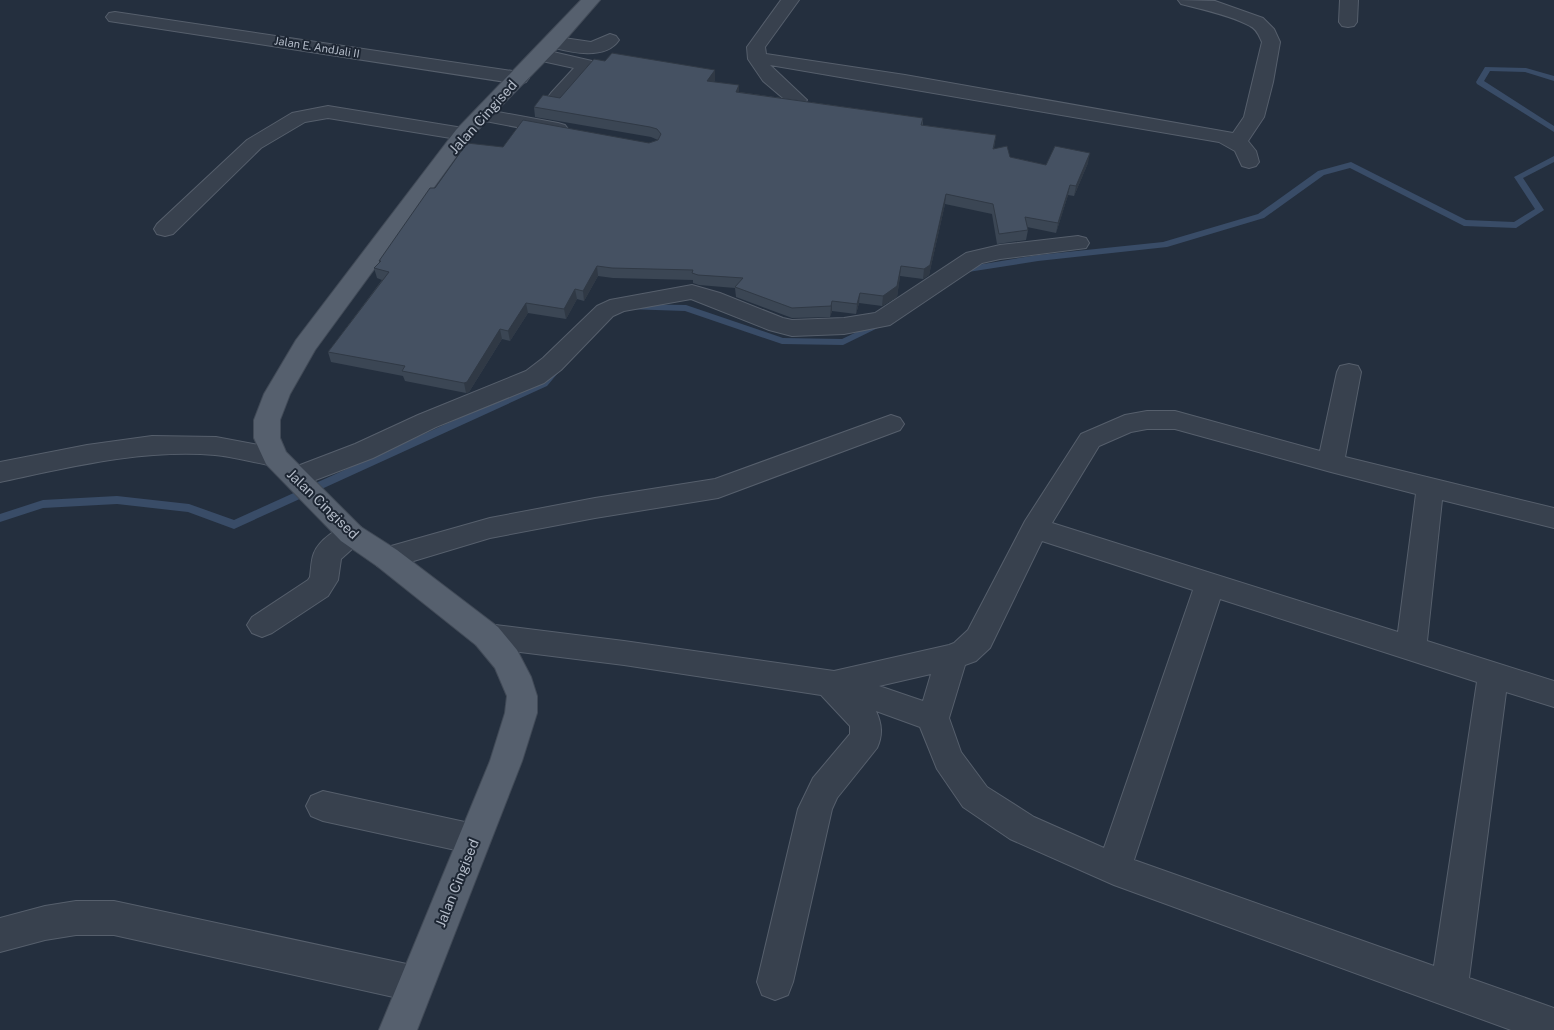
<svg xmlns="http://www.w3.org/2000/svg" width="1554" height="1030" viewBox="0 0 1554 1030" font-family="'Public Sans',sans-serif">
<rect width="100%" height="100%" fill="#242f3e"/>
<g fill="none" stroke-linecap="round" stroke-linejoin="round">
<path fill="#394c67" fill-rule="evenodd" d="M1485,67l41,1 28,8v5l-29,-9 -35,-1 -6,10 70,45v6l-77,-48 -1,-2z
M1554,156v6l-31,16 21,32 -28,18 -52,-2 -114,-58 -26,7 -60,43 -97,29 -129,14 -70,11 -9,5 -5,-3 11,-7 73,-12 125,-13 95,-28 60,-43 33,-9 115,58 48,2 21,-13 -21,-32z
M629,304l57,1 97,33 59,1 40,-19h6l2,2 -47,23 -61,-1 -97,-33 -59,-2 -2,-2z
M553,370l5,3 -11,13 -313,143 -46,-17 -71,-8 -74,4 -43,14v-8l43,-14 74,-4 72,8 45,16 305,-138 10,-11z"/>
<defs>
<path id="minor" d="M781,0h18l-34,47 1,7 139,21 328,58 11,-16 18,-75c-3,-6 -5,-13 -12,-16 -17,-10 -49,-17 -69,-22l-3,-4 37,1 48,17 11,11 6,13 -7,40 -9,35 -16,24 8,10 3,11 -3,4 -7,2 -7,-2 -7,-15 -16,-9 -449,-77 37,35 -3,4 -7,2 -7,-2 -27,-23 -15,-22 -1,-12z
M1340,0h18l-1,22 -3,4 -6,1 -6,-1 -3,-4z
M115,12l404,60 7,2 3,4 -3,4 -7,2 -410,-63 -3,-4 3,-4z
M610,34l6,2 3,4c-14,21 -49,12 -69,7l-2,-4 2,-4 7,-2 34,5z
M540,49l52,12 2,7 -29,33 -7,2 -7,-2 -3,-4 3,-4 23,-25 -41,-9 -2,-4 2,-4z
M328,106l135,22 7,2 3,4 -3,4 -7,2 -135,-22 -23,4 -44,26 -88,86 -8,2 -8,-2 -3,-5 3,-5 90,-84 45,-27z
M482,109l76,14 7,2 3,4 -3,4 -7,2 -83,-16 -3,-4 3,-4z
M1078,236l8,2 3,5 -3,5 -86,11 -18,4 -92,62 -46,9 -52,2 -23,-6 -78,-31 -67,12 -11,5 -52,54 -17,13 -108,44 -63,31 -68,26 -9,3 -9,-3 -4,-7 4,-7 68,-26 63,-29 108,-44 17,-13 54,-52 13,-6 82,-15 28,8 63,25 9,2 52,-2 31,-5 91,-60 34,-8z
M1349,364l9,2 3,6 -16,85 209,51v20l-112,-28 -15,141 127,40v26l-48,-15 -37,286 85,30v22h-43l-397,-145 -104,-46 -47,-32 -26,-38 -17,-42 -44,-16c6,13 7,24 1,37l-40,50 -5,11 -39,173 -5,13 -13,5 -13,-5 -5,-13 41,-173 15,-31 37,-44v-8l-29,-31 -197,-30 -137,-17 -11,-3 -4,-9 4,-9 11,-3 137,17 210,30 115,-26 5,-2 14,-13 57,-109 56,-87 44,-19 22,-4h28l145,40 17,-79 3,-6zM1147,429h28l156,43 85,22 -18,138 -346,-109 47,-77 32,-14zM1042,541l151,49 -89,258 -70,-31 -47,-30 -26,-35 -12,-34 16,-53 11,-4 14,-13zM1220,599l257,83 -43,284 -300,-106zM931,674l-8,27 -44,-15z
M891,415l9,3 4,6 -4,6 -182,68 -123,20 -105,20 -103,31 -10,-3 -4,-8 4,-8 113,-32 105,-20 120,-19z
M152,436l64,1 59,11 9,2 4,7 -4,7 -9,2c-20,-3 -40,-9 -60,-11 -73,-6 -144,12 -215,27v-20l87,-17z
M351,524l10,3 4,7 -4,7 -20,18 -3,21 -10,16 -56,37 -10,4 -10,-4 -5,-8 5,-8 56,-37 2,-3c1,-7 1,-17 4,-24 5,-13 24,-26 37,-29z
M323,791l151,33 12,4 5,11 -5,11 -12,4 -151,-33 -12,-5 -5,-10 5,-10z
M76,901h38l302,65 13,5 5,13 -5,13 -13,5 -302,-67h-38l-31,5 -45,12v-34l45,-12z"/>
<path id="major" d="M581,0h19l-40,46 -90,92 -155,212 -25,44 -10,26v18l6,14 75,75 36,23 101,77 19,23 14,27 6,19v17l-15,48 -105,269h-38l111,-269 15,-48 2,-17 -12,-28 -19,-23 -99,-79 -36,-25 -75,-77 -12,-26v-18l10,-26 32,-54 160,-210z"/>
</defs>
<use href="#minor" stroke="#565f6c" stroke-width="2"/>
<use href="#major" stroke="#414a57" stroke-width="2"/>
<use href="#minor" fill="#38414e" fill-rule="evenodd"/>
<use href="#major" fill="#56606e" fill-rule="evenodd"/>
</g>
<path fill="#3b4654" d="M715,80l-1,2 25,3v7l184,26v7l73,10 -2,13 16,9 36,8 42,-2 -14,33 -6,-1 -12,38 -29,-6 1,3 -2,10 -29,4 -5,-30 -47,-10 -16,71 -6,4 -23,-3 -3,21 -15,9 -23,-3 -3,11 -24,-3 -2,6 -38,1 -56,-21 -1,-9 -36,-3 -6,-2v-3l-80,-2 -15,-2 -14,25 -7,-2 -11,20 -38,-6 -18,28 -8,-2 -33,53 -3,1 -61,-12 -2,-5 -72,-14 -3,-10 54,-72 -5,-2 -3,-10 5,-5v-2l56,-73 68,-41 146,-4 9,-3 -7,-3 -116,-20 -1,-10 26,-9z"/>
<path fill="#303945" d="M715,70v10l-7,11 -1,-10z
M739,85v9l-3,-2z
M1090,153l-2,10 -14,33 2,-10z
M1070,185l-2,10 -12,38 2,-10z
M946,194l-1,10 -16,71 -6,4 1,-10z
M597,266l1,10 -14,25 -1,-10z
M901,266l-1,10 -3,21 -15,9 1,-10z
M575,289l2,10 -11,20 -2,-10z
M860,293l-1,10 -3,11 1,-10z
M832,301v10l-2,6 1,-11z
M526,303l2,10 -18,28 -2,-10z
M500,329l2,10 -33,53 -3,1 -2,-10z"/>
<path fill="#455162" stroke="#303945" d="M612,53l103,17 -8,11 32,4 -3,7 187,26 -2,7 75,10 -3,14 14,-3 3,11 36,8 9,-19 35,7 -14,33 -6,-1 -12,38 -33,-6 3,13 -29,4 -6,-30 -47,-10 -16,71 -6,4 -23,-3 -4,20 -14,10 -23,-3 -3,11 -25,-3 -1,5 -39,2 -57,-21 8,-9 -45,-3 -6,-2 1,-3 -81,-2 -15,-2 -14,25 -8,-2 -11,20 -38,-6 -18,28 -8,-2 -33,53 -3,1 -62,-12 3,-5 -77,-14 61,-80 -15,-4 7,-7h-2l51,-73h5l32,-45 36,4 20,-27 126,23 9,-3 3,-6 -4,-5 -7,-2 -116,-20 9,-12 17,3 34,-39 11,2z"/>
<g text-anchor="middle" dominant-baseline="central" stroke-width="4" stroke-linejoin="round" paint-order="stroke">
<g font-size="11" fill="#b4bcc9" stroke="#1d2633">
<text transform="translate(317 47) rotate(9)">Jalan E. AndJali II</text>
</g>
<g font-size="14" fill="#b4bcc9" stroke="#1d2633">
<text transform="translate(483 117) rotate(-48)">Jalan Cingised</text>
<text transform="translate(323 504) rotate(44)">Jalan Cingised</text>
<text transform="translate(457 883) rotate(-68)">Jalan Cingised</text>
</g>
</g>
</svg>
